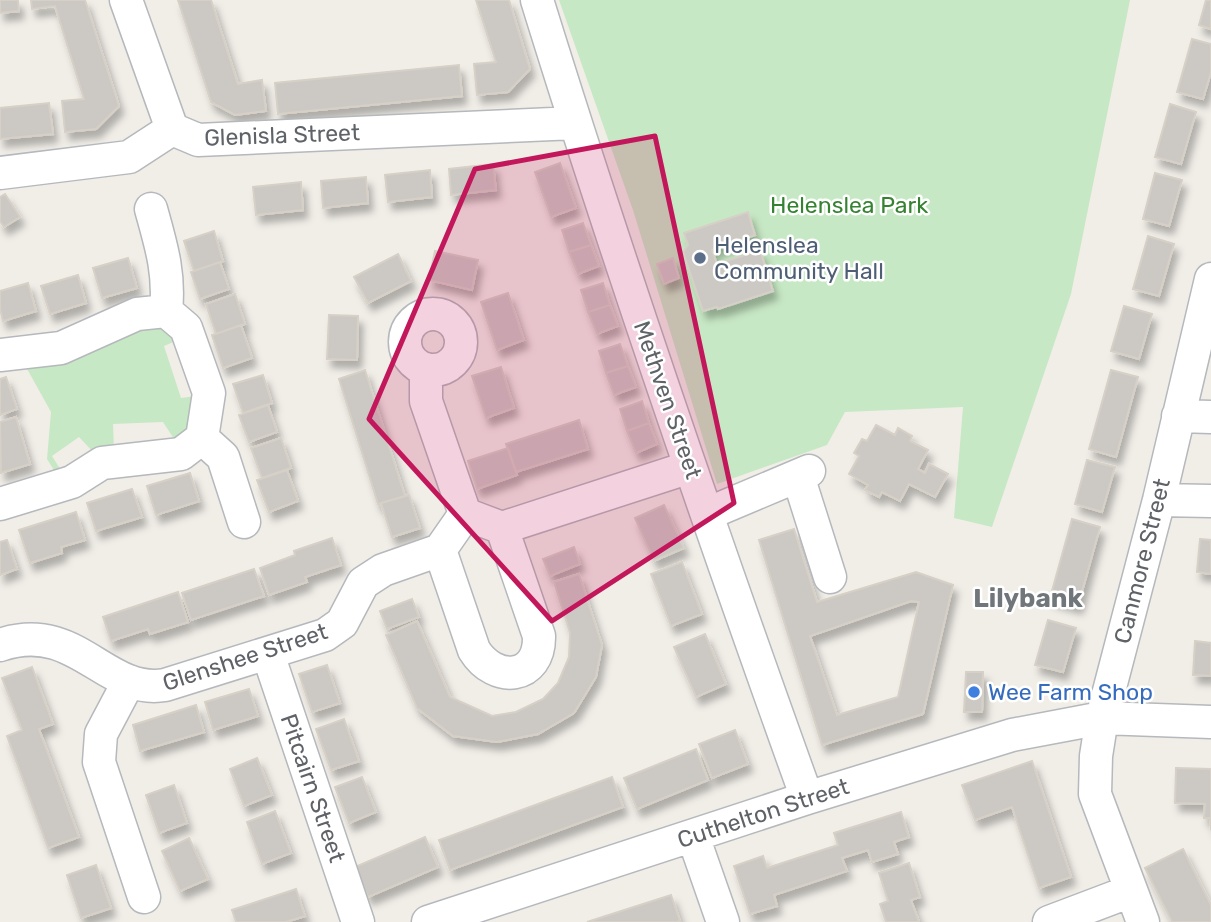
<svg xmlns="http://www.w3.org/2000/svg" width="1211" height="922" viewBox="0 0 1211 922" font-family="Rubik,sans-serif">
<defs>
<filter id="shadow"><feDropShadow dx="4.5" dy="8" stdDeviation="3.5" flood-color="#0004"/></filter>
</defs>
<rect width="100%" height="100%" fill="#f1eee8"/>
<path fill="#c7e8c4" d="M559,0h571l-59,294 -79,233 -38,-9 9,-111 -118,5 -18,33 -110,39 -84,-274z
M160,318l18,22 -14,6 17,52 15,-2 -3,28 -19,15 -11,-17 -50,2 1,25 -19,5 -16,-17 -27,19 10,16 -5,3 -10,-16 4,-47 -30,-54z"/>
<path fill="#ccc9c5" stroke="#d6d0c6" stroke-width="2" fill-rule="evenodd" filter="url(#shadow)" d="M0,0h18l1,11 -19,2z
M31,0h54l34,106 -23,23 -31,3 -3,-31 22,-2 -29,-93 -23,3z
M178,0h33l27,84 24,-4 4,31 -31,4 -24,-13z
M476,0h33l21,69 -22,23 -31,3 -3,-31 22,-2z
M1206,0h5v29l-12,-4z
M1192,39l19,5v28l-8,27 -26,-7z
M459,65l3,31 -184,18 -3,-31z
M49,103l4,31 -53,5v-31z
M1170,104l26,8 -15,52 -26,-7z
M560,163l16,45 -25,9 -16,-45z
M493,164l3,26 -45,5 -2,-26z
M430,170l2,27 -44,5 -3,-27z
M1155,173l27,7 -13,46 -26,-7z
M366,177l2,26 -45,5 -2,-27z
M301,182l2,28 -47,5 -3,-28z
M5,194l15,23 -16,10 -4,-6v-24z
M748,212l7,23 -43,15 5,14 43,-14 13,41 -55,18 -1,-2 -14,4 -20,-59 5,-7 -4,-12z
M583,223l8,22 -22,7 -7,-22z
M214,231l9,30 -29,10 -10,-30z
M1148,236l26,8 -15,52 -26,-7z
M591,245l8,21 -21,8 -9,-22z
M435,251l43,9 -6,30 -43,-10z
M398,254l13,27 -43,22 -14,-26z
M128,258l9,30 -35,10 -9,-30z
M673,258l6,20 -15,6 -7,-20z
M220,262l9,27 -29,10 -9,-27z
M78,275l8,28 -36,11 -9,-28z
M28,283l8,28 -33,10 -3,-12v-18z
M603,283l7,22 -22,7 -7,-22z
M508,293l16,47 -27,10 -16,-48z
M235,294l10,30 -29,10 -10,-30z
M610,305l8,21 -21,8 -9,-22z
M1124,306l28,8 -13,45 -28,-8z
M329,315l29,1 -1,44 -30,-1z
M241,325l11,33 -29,10 -11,-33z
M620,344l8,22 -22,7 -7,-22z
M628,366l8,21 -22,8 -8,-22z
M501,367l13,41 -28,10 -14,-42z
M365,370l40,126 -27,8 -39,-125z
M1111,370l27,7 -22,80 -27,-8z
M263,375l9,28 -29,10 -10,-29z
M6,377l11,32 -17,6v-36z
M642,401l7,22 -22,8 -7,-22z
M268,405l9,27 -28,10 -10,-27z
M16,417l14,47 -29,9 -1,-51z
M579,420l9,29 -72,23 -10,-28z
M649,423l8,21 -21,9 -9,-22z
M876,425l19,10 3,-7 14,8 -2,5 18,9 -10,19 7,4 4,-9 19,10 -13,23 -26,-13 -9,17 -18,-9 -3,5 -14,-7 3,-5 -19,-11 10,-18 -5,-3 8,-14 5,2z
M281,438l10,30 -29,10 -11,-30z
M508,448l9,27 -40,14 -9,-28z
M1087,460l28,7 -13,45 -27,-8z
M287,470l11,31 -29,11 -12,-32z
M190,473l9,28 -43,14 -9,-29z
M132,489l10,28 -46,14 -9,-28z
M409,495l11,33 -28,9 -11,-34z
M664,505l20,43 -30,13 -19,-43z
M76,512l9,28 -24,7 1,6 -32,10 -11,-33z
M1072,519l28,8 -22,79 -28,-8z
M794,529l23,73 99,-30 37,13 -30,129 -101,31 -63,-205zM911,601l8,1 -21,95 -61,18 -27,-79z
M332,538l9,27 -36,12 2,5 -38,13 -9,-27 35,-13 -1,-4z
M1200,539l11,1v34l-14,-2z
M7,540l10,29 -17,6v-33z
M574,547l6,17 -30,12 -7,-17z
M682,562l20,52 -31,12 -20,-52z
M254,569l10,27 -73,24 -9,-27z
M579,574l23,71 -6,32 -22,36 -36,21 -41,8 -44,-6 -36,-28 -31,-73 31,-14 33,76 42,19 24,-4 27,-13 15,-16 11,-26 1,-24 -16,-51z
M178,592l10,30 -38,12 -2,-5 -37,12 -8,-24z
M412,599l7,18 -32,12 -7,-18z
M1048,620l28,8 -13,44 -28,-7z
M705,634l21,50 -30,13 -22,-50z
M1195,641l16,2v33l-18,-1z
M327,665l13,38 -28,9 -13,-38z
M32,667l21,57 -14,5 40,108 -31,11 -41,-112 15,-6 -20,-52z
M966,672h17l-1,40h-18z
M249,689l9,27 -45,14 -8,-28z
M196,705l8,27 -64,19 -7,-26z
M344,719l15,42 -28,9 -15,-41z
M735,730l13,34 -36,14 -13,-34z
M696,749l12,31 -71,29 -13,-31z
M257,758l15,37 -28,11 -14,-37z
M1032,761l39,116 -32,11 -27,-81 -37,13 -13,-35z
M1176,768l35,1v61l-1,-12h-6l1,-14 -30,-1z
M362,777l14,35 -27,11 -14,-36z
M612,777l11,30 -173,63 -11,-30z
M174,785l13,38 -28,10 -13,-38z
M275,811l16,42 -29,11 -15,-42z
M901,812l8,25 -15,5 4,12 -26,8 -4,-12 -26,8 5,13 -73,24 3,11 -27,8 -16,-48 29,-10 4,12 71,-23 -4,-12z
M425,837l13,30 -70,30 -13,-30z
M189,838l19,41 -28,12 -18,-40z
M1183,849l28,56v17h-39l-27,-54z
M909,863l11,34 -9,3 8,22h-33l-6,-18 8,-3 -9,-28z
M96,865l15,43 -30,10 -14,-43z
M296,889l9,27 -19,6h-50l-4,-12z
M671,895l9,26 -3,1h-90z"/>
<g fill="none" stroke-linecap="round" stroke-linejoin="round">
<defs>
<path id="minor" d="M126,0l46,129
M537,0c83,268 175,534 270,798
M0,173l129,-16 43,-28 26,11 377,-17
M151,209c10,36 19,64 15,102
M405 342a28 28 0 1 1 56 0a28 28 0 1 1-56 0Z
M0,355l61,-7 76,-34 29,-3 20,17 23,65 -7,45 -21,16 -79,9 -30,19 -72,22
M426,369v32l39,113
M1178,416l33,1
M202,438l21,19 21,65
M798,476l32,101
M1159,500l52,1
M707,514l102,-43
M440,550l34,100c21,34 66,30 65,-14l-37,-108
M0,645c77,-26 104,50 165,40l160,-50 17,-12 21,-40 20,-13 57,-20 25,-36 37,14 188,-61
M268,654l90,268
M129,681l-28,53 -2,28 45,135
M693,836l30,86
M428,922l379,-124 205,-63 90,-17 109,4
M1049,922l82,-31
M1143,922l-48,-128 1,-38 6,-38 57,-218 52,-221"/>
</defs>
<use href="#minor" stroke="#b5b8bc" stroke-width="35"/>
<use href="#minor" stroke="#fff" stroke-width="32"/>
</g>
<path fill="#c2185b" fill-opacity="0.2" stroke="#c2185b" stroke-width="5" stroke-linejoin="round" d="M655,136l79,367 -182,118 -183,-202 106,-250z"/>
<circle fill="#5c6f8a" stroke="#fff" stroke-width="2.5" cx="700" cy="258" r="7"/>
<circle fill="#3f7fe0" stroke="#fff" stroke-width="2.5" cx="974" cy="692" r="7"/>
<g text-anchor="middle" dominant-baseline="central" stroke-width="5" stroke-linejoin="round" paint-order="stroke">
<g font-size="23" fill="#5f6368" stroke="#fff">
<text transform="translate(282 135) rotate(-2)">Glenisla Street</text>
<text transform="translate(668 400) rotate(71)">Methven Street</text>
<text transform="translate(1142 561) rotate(-76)">Canmore Street</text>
<text transform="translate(245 657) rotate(-18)">Glenshee Street</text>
<text transform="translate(313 788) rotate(71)">Pitcairn Street</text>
<text transform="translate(763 813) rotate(-18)">Cuthelton Street</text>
</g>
<g font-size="23" fill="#368233" stroke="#fff">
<text x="849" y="205">Helenslea Park</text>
</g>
<g font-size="23" fill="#4e5e75" stroke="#fff" text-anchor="start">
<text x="714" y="245">Helenslea<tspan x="714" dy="26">Community Hall</tspan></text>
</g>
<g font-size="23" fill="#366cbe" stroke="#fff" text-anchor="start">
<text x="988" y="692">Wee Farm Shop</text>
</g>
<g font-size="26" font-weight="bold" fill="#70767a" stroke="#fff">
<text x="1028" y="598">Lilybank</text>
</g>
</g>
</svg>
